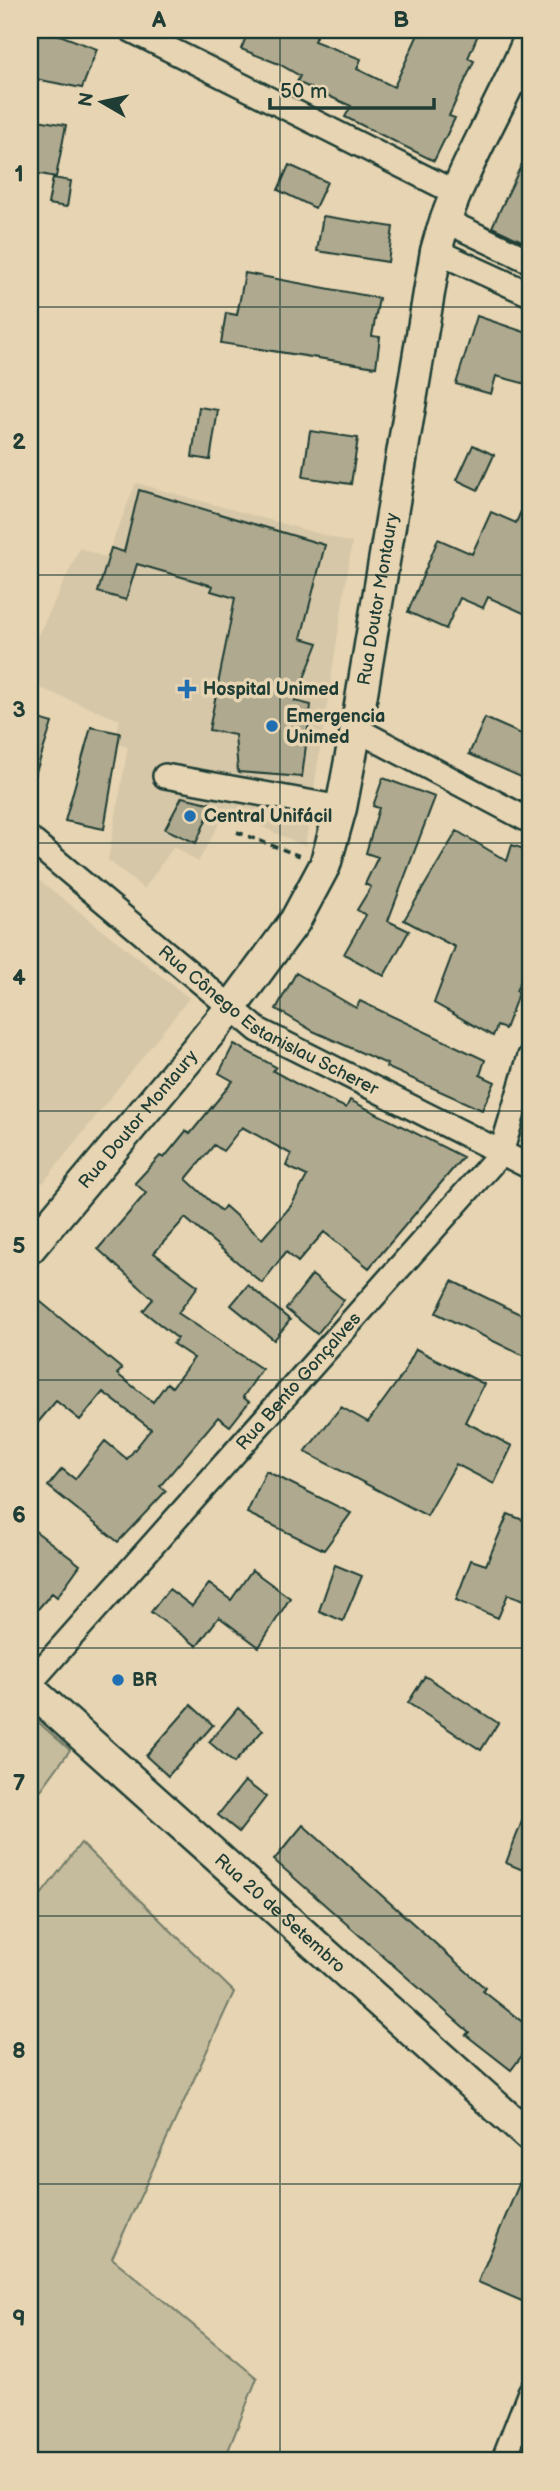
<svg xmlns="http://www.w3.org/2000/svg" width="560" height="2491" viewBox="0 0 560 2491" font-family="'Balsamiq Sans',sans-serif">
<rect width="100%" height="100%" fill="#e6d4b2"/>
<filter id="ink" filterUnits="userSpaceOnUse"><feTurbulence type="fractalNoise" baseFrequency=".0143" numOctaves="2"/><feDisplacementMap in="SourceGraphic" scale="14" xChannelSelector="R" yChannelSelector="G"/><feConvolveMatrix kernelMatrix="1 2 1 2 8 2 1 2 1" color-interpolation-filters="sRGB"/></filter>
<g filter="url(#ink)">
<path fill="#d6c7a8" d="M136,483l216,60 -47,303 -79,-35 -28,51 -24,-16 -30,43 -36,-29 20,-113 -14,-4 6,-23 -90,-36v-31l50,-105 26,10z
M30,873l159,125 -146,185 -13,-11z"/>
<path fill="#c5bb9d" stroke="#727c68" stroke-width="2" d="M30,1715l40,35 -40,55z
M81,1843l153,149 -122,266 145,120 -33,83h-194v-552z"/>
<path fill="#afaa8f" stroke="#1f3d34" stroke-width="2" fill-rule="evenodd" d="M30,30h25l-1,3 43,16 -15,39 -52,-10z
M249,30h70l-5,11 47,18 -4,10 37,18 26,-57h60l-12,28 6,3 -25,55 6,2 -21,43 -89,-44 6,-11 -54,-24 3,-6 -21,-12 -38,-15z
M38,120l28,5 -10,52 -26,-5z
M530,147v84l-6,11 -32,-15z
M289,165l38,17 -12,26 -37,-18z
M53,178l18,3 -4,26 -19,-3z
M323,216l70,11 -5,35 -71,-11z
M245,273l134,25 -7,38 8,1 -4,30 -155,-24 5,-30 11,2z
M477,316l53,18v51l-34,-9 -5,18 -35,-10z
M199,407l19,3 -8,50 -18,-3z
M310,431l48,7 -7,46 -48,-7z
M473,445l21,10 -16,35 -21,-10z
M139,490l186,55 -24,93 17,5 -23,58 16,4 -9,72 -64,-5 -3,-37 -26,-5 26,-132 -24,-7 2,-5 -76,-22 -11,36 -28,-8 13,-44 13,4z
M530,490v126l-42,-19 -5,11 -23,-10 -14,31 -38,-17 30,-73 34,15 19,-42 25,11z
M30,716l22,7 -19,58h-3z
M485,718l45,20v43l-61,-27z
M91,727l29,6 -16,96 -39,-8z
M383,778l52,19 -47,124 21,10 -25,45 -40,-22 22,-39 -9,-5 14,-23 -6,-3 13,-27 -12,-4 13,-45 -6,-2z
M182,797l31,7 -17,39 -31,-14z
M457,831l50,30 5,-16 18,6v111l-14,29 3,1 -14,37 -8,-3 -4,10 -59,-33 21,-56 -51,-27z
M296,973l60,35 4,-7 125,59 -5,15 15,7 -13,28 -96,-43 1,-3 -74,-33 -37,-22z
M234,1044l42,23 -3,4 33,18 40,19 4,-8 113,57 -94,111 -45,-36 -26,30 -12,-10 -24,31 -77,-65 -31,35 44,33 -20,27 84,56 -19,28 6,5 -19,24 -12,-9 -58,69 6,5 -48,51 -70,-56 14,-17 13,10 30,-38 22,18 24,-30 -48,-37 -23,28 -24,-19 -26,31v-139l92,76 -5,5 36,28 14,-19 5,4 22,-29 -21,-14 4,-6 -34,-27 10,-12 -55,-50 48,-56 -11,-10 25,-27 4,2 22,-27 4,3 43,-53 -14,-8zM242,1127l49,27 -5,12 21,10 -16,30 -29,33 -37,-33 -4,5 -35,-32 28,-34 9,6z
M312,1275l32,25 -27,34 -31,-25z
M452,1281l78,38v40l-94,-46z
M248,1285l42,35 -16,20 -43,-35z
M416,1349l68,35 -19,38 47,24 -18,38 -38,-20 -29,52 -122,-64 36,-45 27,15 35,-48z
M266,1471l85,42 -27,37 -77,-37z
M508,1514l22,9v79l-22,-8 -10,24 -42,-18 15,-40 15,5z
M30,1527l50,38 -23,32 -5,-4 -22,25z
M335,1565l27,11 -19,45 -24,-10z
M252,1570l38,28 -31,49 -40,-30 -22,29 -46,-34 18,-23 23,17 17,-22 22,16z
M425,1676l73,47 -17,27 -73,-47z
M191,1705l22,20 -45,51 -22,-20z
M238,1708l25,22 -29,33 -25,-21z
M245,1781l21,16 -27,35 -21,-17z
M529,1803h1v70l-24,-10z
M303,1825l182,163 -2,3 47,37v17l-19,25 -45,-35 3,-3 -195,-172z
M530,2158v129l-6,15 -46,-20z"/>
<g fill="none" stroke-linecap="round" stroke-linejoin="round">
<defs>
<g id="minor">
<path d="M131,30l323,162"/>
<path d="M514,76l16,8"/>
<path d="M444,220l86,41"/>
<path d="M436,251l94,43"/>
<path d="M356,729l174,92"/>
<path d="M165,776l176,32"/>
<path id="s1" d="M30,839l228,191 272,137"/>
<path id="s2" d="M30,1683l471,-530 29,-97"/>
<path d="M503,2461l27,-69"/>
</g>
<g id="major">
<path id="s3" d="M30,1248l200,-239 65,-88 30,-56 16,-57 15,-79 80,-478c20,-76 64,-141 94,-214"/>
<path id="s4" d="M30,1689l500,448"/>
</g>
</defs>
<use href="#minor" stroke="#1f3d34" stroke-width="28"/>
<use href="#major" stroke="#1f3d34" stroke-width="35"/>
<path stroke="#1f3d34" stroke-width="3.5" stroke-dasharray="7 5" stroke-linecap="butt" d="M237,832l63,24"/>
<use href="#minor" stroke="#e6d4b2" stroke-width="23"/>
<use href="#major" stroke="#e6d4b2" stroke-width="30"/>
</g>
</g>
<path fill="none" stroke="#1f3d34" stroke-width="2" stroke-opacity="0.55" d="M280,30v2431M30,307h500M30,575h500M30,843h500M30,1111h500M30,1380h500M30,1648h500M30,1916h500M30,2184h500"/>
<g fill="#1f6fb2" stroke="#e6d4b2" stroke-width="2.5">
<path d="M183.5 678.5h7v7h7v7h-7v7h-7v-7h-7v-7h7z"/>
<circle cx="272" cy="726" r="7"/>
<circle cx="190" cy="816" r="7"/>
<circle cx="118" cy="1680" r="7"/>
</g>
<g text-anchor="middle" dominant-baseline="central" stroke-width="7" stroke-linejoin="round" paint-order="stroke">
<g font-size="18" fill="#1f3d34" stroke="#e6d4b2">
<text stroke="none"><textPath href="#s3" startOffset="756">Rua Doutor Montaury</textPath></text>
<text stroke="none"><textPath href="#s1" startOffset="301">Rua Cônego Estanislau Scherer</textPath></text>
<text stroke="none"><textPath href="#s3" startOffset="168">Rua Doutor Montaury</textPath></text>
<text stroke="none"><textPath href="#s2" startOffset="404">Rua Bento Gonçalves</textPath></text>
<text stroke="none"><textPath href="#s4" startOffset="336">Rua 20 de Setembro</textPath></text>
</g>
<g font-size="18" font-weight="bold" fill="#1f3d34" stroke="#e6d4b2" text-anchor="start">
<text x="203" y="689">Hospital Unimed</text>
<text x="286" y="716">Emergencia<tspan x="286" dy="21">Unimed</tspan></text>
<text x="204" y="816">Central Unifácil</text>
<text x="132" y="1680">BR</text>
</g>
</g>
<rect width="560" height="2491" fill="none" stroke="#e6d4b2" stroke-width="77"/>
<g transform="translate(102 102) rotate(279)" stroke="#e6d4b2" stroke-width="5" paint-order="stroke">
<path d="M0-5L12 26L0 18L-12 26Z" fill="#1f3d34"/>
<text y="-10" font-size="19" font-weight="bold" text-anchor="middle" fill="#1f3d34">N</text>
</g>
<path d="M270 98v10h164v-10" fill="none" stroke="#1f3d34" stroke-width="3.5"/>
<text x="280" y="98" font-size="21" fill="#1f3d34" stroke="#e6d4b2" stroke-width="5" paint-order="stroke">50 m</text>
<rect x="38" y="38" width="484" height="2414" fill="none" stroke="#1f3d34" stroke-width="2.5"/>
<g font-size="23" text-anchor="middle" font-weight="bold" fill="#1f3d34">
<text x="159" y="27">A</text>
<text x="401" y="27">B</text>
<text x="19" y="181">1</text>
<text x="19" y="449">2</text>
<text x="19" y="717">3</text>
<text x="19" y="985">4</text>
<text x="19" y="1253">5</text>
<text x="19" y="1522">6</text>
<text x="19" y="1790">7</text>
<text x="19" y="2058">8</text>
<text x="19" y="2326">9</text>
</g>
</svg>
